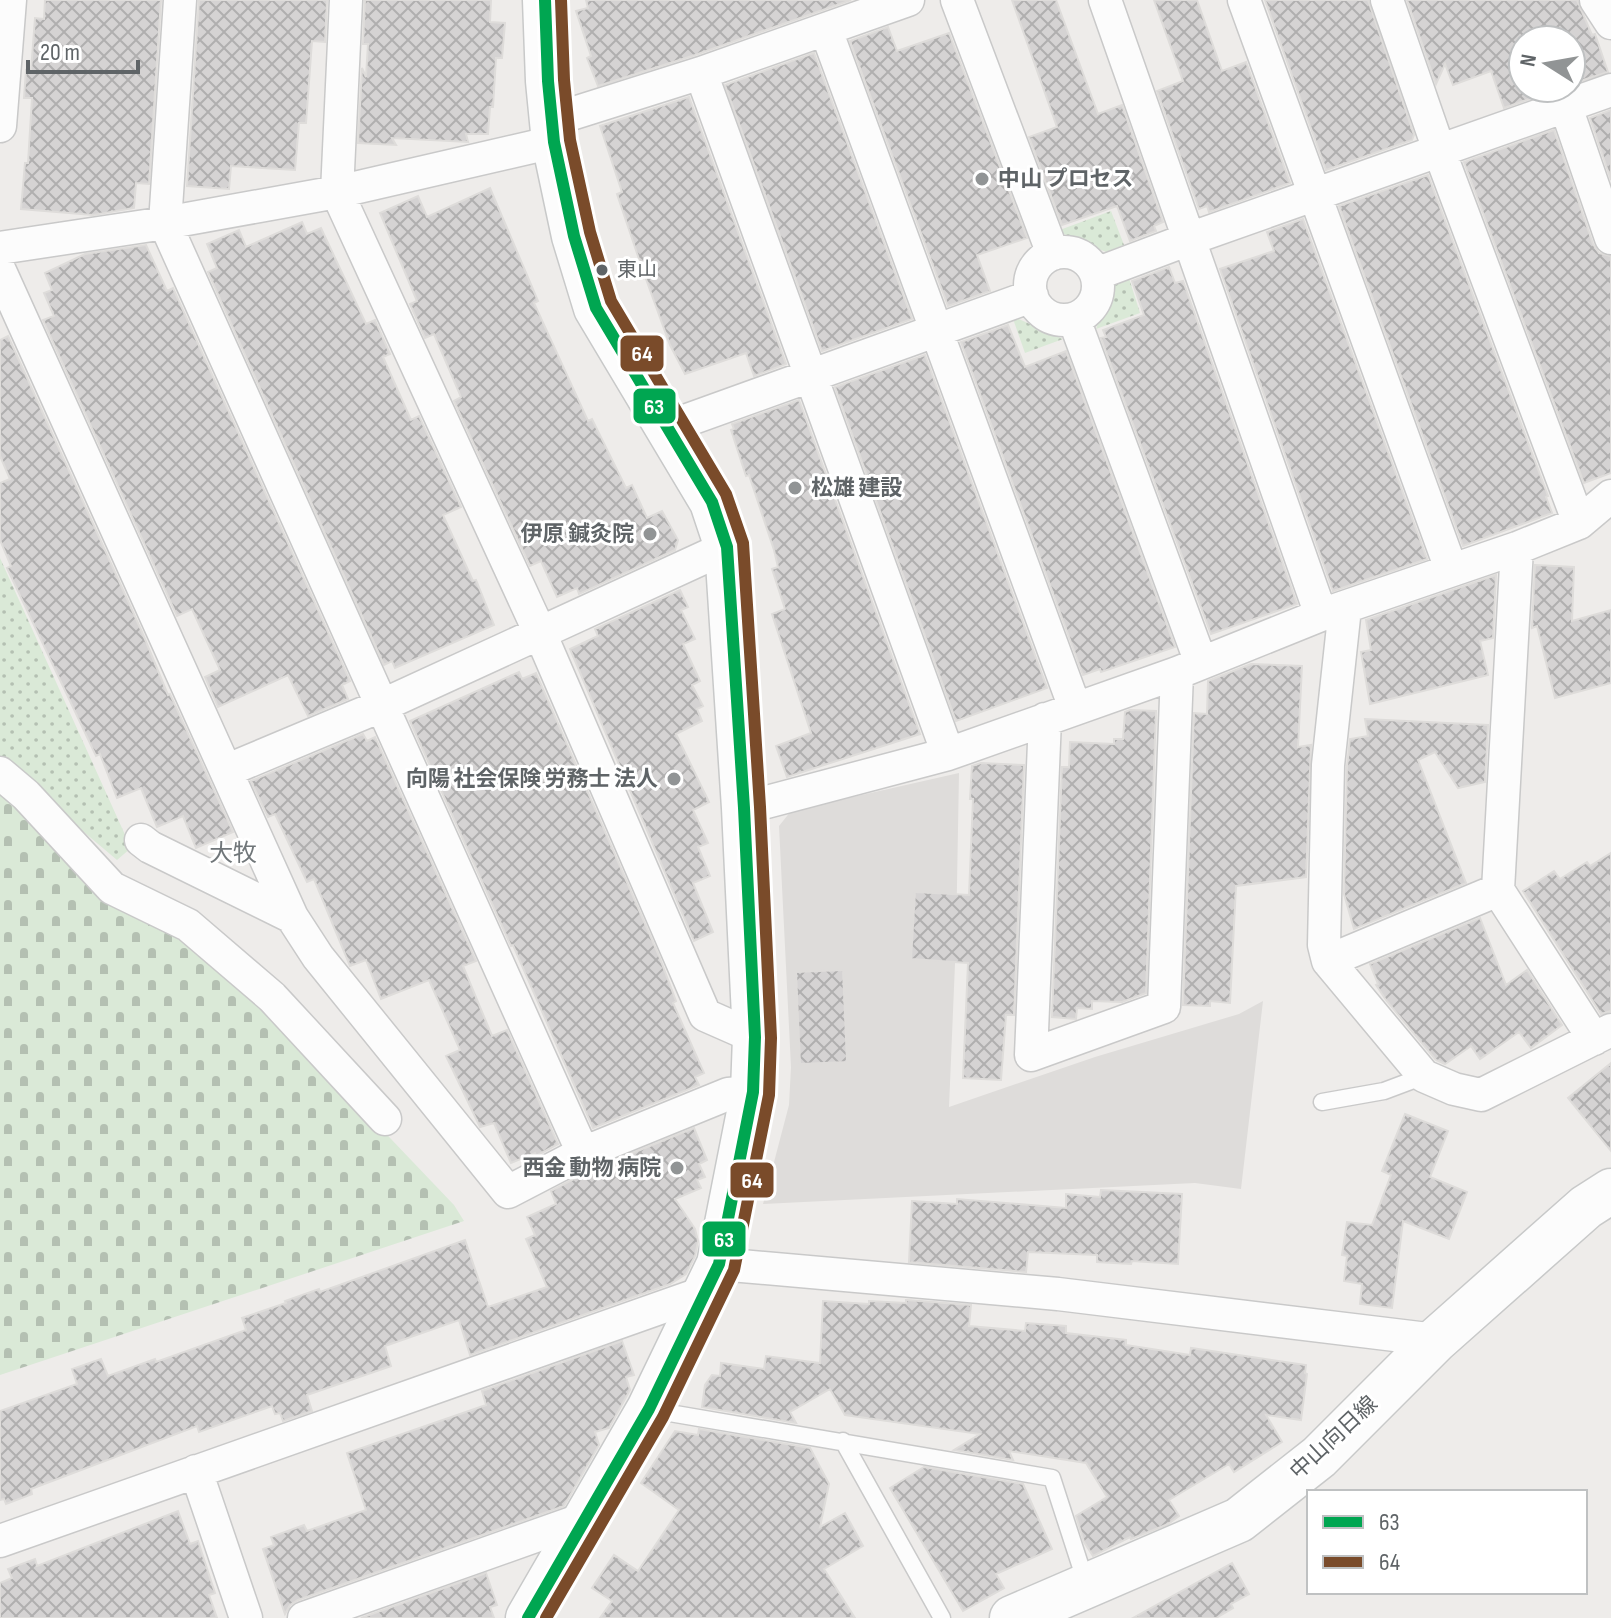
<svg xmlns="http://www.w3.org/2000/svg" width="1611" height="1618" viewBox="0 0 1611 1618" font-family="'Sofia Sans Condensed','Noto Sans JP',sans-serif">
<defs>
<pattern id="cemetery-stones" width="16" height="16" patternUnits="userSpaceOnUse" patternTransform="scale(2)"><rect width="16" height="16" fill="#dae9d7"/><path d="M2 7V4a2 2 0 0 1 4 0v3zM10 15v-3a2 2 0 0 1 4 0v3z" fill="#b4c0b2"/></pattern>
<pattern id="park-dots" width="8" height="8" patternUnits="userSpaceOnUse" patternTransform="scale(2)"><rect width="8" height="8" fill="#dae9d7"/><path d="M2 2h.1M6 6h.1" fill="none" stroke="#b4c0b2" stroke-width="1.8" stroke-linecap="round"/></pattern>
<pattern id="building-cross-hatch" width="8" height="8" patternUnits="userSpaceOnUse" patternTransform="scale(2)"><rect width="8" height="8" fill="#d5d3d3"/><path d="M0 0l8 8M0 8l8-8" fill="none" stroke="#b0afaf"/></pattern>
</defs>
<rect width="100%" height="100%" fill="#eeecea"/>
<path fill="#dedcda" d="M959,773l-3,167 -7,167 146,-50 144,-43 24,-13 -22,188 -46,-6 -432,21 26,-99 2,-38 -12,-241 12,-15z"/>
<path fill="url(#cemetery-stones)" d="M0,784l186,152 81,73 187,196 10,16 -464,154z"/>
<path fill="url(#park-dots)" d="M1111,211l13,34 -18,7 -49,-21z
M1128,275l12,38 -44,16 16,-45z
M1012,316l51,23 -38,14z
M0,558l131,290 -14,12 -117,-99z"/>
<path fill="url(#building-cross-hatch)" stroke="#dedcda" stroke-width="2" d="M45,0h116l-12,184 -13,-1 -2,25 -41,7 -72,-6 4,-46h3l4,-65h-8l2,-28 5,1 4,-53 9,1z
M199,0h128l-2,42 -13,-1 -6,82h-7l-4,47 -64,-4 -2,23 -42,-3z
M365,0h126l-1,22 15,1 -3,35h-6l-3,49h-3l-2,27h-22l2,8 -76,-4 4,7 -38,-2 4,-75 4,9 2,-33h-5z
M586,0h265l-156,55 -97,31 -11,-28 4,-2 -15,-45 12,-3z
M1012,0h44l42,114 24,-9 41,117 -9,4 2,5 -26,10 -13,-35 -55,19 -33,-88 28,-10z
M1154,0h43l25,71 24,-9 44,121 -81,29 -2,-6 -8,3 -42,-118 26,-10z
M1265,0h103l46,135 -2,5 -86,30z
M1407,0h170l15,35 3,-1 13,38 -37,12v-44h-48v48h37l-56,20 -13,-37 -38,14 -8,-21 -9,20z
M888,27l9,24 52,-18 78,205 -50,17 13,36 -42,15 -98,-265z
M814,53l98,266 -90,32 -97,-266z
M689,97l97,267 -32,12 -8,-23 -61,21 -15,-29 -28,-77 -25,-74 5,-2 -22,-66z
M1611,110v70l-21,-62z
M1554,130l39,114 6,9 12,3v217l-27,10 -120,-321z
M1428,175l120,321 -2,1 6,16 -89,33 -124,-340z
M490,188l48,113 -4,2 54,118 4,-2 34,69 6,-3 15,33 15,-7 16,29 -3,10 -96,44 -2,-6 -20,9 -16,-36 -11,5 -76,-165 7,-4 -27,-63 -9,4 -15,-34 7,-3 -37,-88 38,-17 9,21z
M1303,219l124,340 -94,32 -113,-322 54,-18 -7,-19z
M302,222l5,12 14,-6 45,96 9,-4 15,34 -7,3 28,63 8,-4 42,91 -18,8 30,66 3,-1 18,45 -99,43 -3,-7 -8,4 -176,-393 9,-4 -10,-24 32,-14 7,17z
M146,245l21,46 6,-3 177,393 -8,4 6,14 -40,17 -20,-41 -70,32 -13,-30 15,-7 -28,-61 -15,7 -134,-296 11,-4 -10,-23 8,-3 -7,-17 40,-19z
M1169,267l6,16 8,-2 114,323 -86,30 -110,-296 5,-1 -3,-7 41,-15 -12,-34z
M1008,325l17,42 41,-16 109,296 -74,25 -1,-3 -17,6 -122,-333z
M8,336l134,296 26,63 2,-1 63,138 -37,16 -13,-32 -26,11 -16,-39 -24,10 -17,-44 -4,2 -89,-188 4,-2 -11,-26v-57l10,-4 -10,-23v-116z
M925,355l122,333 -91,33 -121,-334z
M799,400l121,334 -133,43 -11,-31 35,-13 -39,-119 13,-5 -13,-40 6,-2 -4,-17 -25,-75 -3,1 -15,-46 3,-1 -2,-5z
M1535,565l39,2 -2,54 39,-11v73l-56,15 -18,-72 -5,2z
M1496,575l-3,63 -13,3 8,34 -118,29 -9,-52 10,-2 -5,-30z
M680,590l8,17 -7,3 14,29 -12,5 17,37 -8,4 11,21 -6,3 5,12 -26,13 33,68 -16,8 15,33 -10,4 12,29 -17,7 20,49 -19,9 -124,-292 28,-13 -3,-7z
M1251,664l51,2 -4,81 13,-2 -5,132 -70,9 -6,117 -20,-2v5l-27,-1 11,-292 13,1 1,-33z
M519,672l3,7 14,-6 123,283 17,45 -3,2 31,70 -9,4 4,8 -106,43 -80,-183 -2,1 -101,-225z
M1130,710l26,1 -10,282 -24,9 -30,-1v8l-15,-1 -1,11 -24,-2 10,-250h7l1,-25 44,2v-5h9l2,-27z
M1365,719l123,6 -3,57 -27,6 -23,-36 -17,8 48,123 -112,46 -10,-35 3,-128 3,-27 18,-3z
M363,734l4,7 8,-4 101,224 -13,5 29,70 15,-6 51,114 -22,12 -1,-3 -24,10 -17,-40 -14,4 -34,-71 14,-6 -31,-70 -48,19 -15,-39 -16,6 -36,-87 -7,3 -32,-68 -7,3 -17,-36z
M981,763l43,2 -10,250h-8l-5,65 -38,-2 5,-115 -57,-4 4,-67 54,3 4,-96h-3l2,-33z
M1611,853v158l-10,3 -78,-123 31,-20 6,8 27,-17 3,4z
M1480,918l26,67 21,-15 35,55 -31,23 -12,-16 -39,27 -9,-13 -26,18 -9,-4 -50,-60 -10,-15 2,-1 -8,-20z
M843,970l4,92 -47,2 -4,-92z
M1611,1063v88l-43,-53z
M1405,1114l43,17 -18,46 37,15 -18,47 -46,-18 -11,87 -32,-4 2,-20 -18,-3 3,-25 -5,-1 5,-33 25,3 19,-50 -9,-4z
M694,1128l13,32 -8,4 6,13 -8,3 4,8 -26,11 20,30 3,12 -3,15 -9,18 -16,10 -200,71 -11,-35 -74,26 6,20 -84,29 5,16 -29,10 -3,-8 -5,1 -3,-8 -73,26 -2,-6 -166,63 1,5 -26,10 -2,-5 -4,1v-89l77,-27 -5,-15 29,-10 7,17 47,-17 1,3 90,-32 -4,-12 44,-15 -1,-2 34,-12 1,3 145,-52 23,67 59,-20 -21,-48 9,-4 -8,-18 29,-13 -5,-13 40,-21z
M1101,1190l81,4 -4,70 -46,-3 -1,3 -34,-2v-7l-69,-3 -2,20 -117,-10 3,-61 45,3v-5l109,9v-14l34,3z
M906,1300l65,5 -2,21 56,5 1,-8 40,3v7l60,7v5l64,10 1,-7 115,17 -1,8 2,1 -6,46 -35,-5 16,27 -48,30 -5,-8 -60,36 10,16 -11,8 -37,15 -1,-2 -37,19 -9,-14 -8,-26 31,-19 -21,-34 -77,-12 4,9 -59,-10 26,-16 -135,-19 -15,-26 -40,23 6,11 -94,-16 3,-22 7,-10 8,1 1,-13 43,6 2,-13 54,7 3,-62 46,3v-3l37,2z
M622,1341l12,34 -8,2 4,13 -21,38 -14,4 4,13 -35,61 -266,94 -8,5 -5,9 -22,-65 11,-4 -3,-8 33,-12 3,6 59,-21 -19,-57 139,-48 -4,-14z
M699,1429l111,19 19,36 -9,43 25,-14 18,33 -39,23 31,49h-255l12,-17 -20,-13 22,-33 24,16 41,-61 -38,-27 34,-52 23,4z
M924,1467l99,17 29,65 -56,25 8,14 -41,23 -73,-123z
M178,1511l12,33 8,-3 17,52 -6,2 8,23h-217v-35l12,-5 -4,-9 27,-10 2,7z
M1232,1563l17,31 -18,10 2,4 -17,10h-83z
M486,1573l11,32 -7,2 4,11h-133z"/>
<g fill="none" stroke-linecap="round" stroke-linejoin="round">
<defs>
<path id="service" d="M1322,1102l62,-11 40,-15
M652,1410l400,68 34,105
M843,1441l99,177"/>
<path id="minor" d="M180,0l-15,223 418,930
M346,0l-9,192 203,441 165,382 50,22
M957,0l96,254
M1105,0l216,615
M1244,0l207,569
M1387,0l52,150 140,373
M1596,0l15,23
M826,30l249,678
M701,73l247,681
M1566,107l45,131
M552,120l149,-47 207,-73
M0,126l10,-126
M0,248l165,-25 172,-31 217,-50
M1030 286a34 34 0 1 1 68 0a34 34 0 1 1-68 0Z
M0,271l292,646 26,40 190,235 75,-39 145,-59 25,-2
M1096,274l93,-35 422,-149
M1074,319l127,344
M668,427l364,-131
M1517,548l-19,342 96,149
M1345,608l-17,157 -4,180 4,16 96,115 30,13 27,6 130,-65
M1045,719l-14,336 133,-48 13,-334
M228,770l155,-65 344,-158
M0,773l26,22 86,93 76,37 84,72 113,122
M744,808l204,-54 229,-81 144,-58 196,-67 62,-25 32,-27
M141,840l9,7 142,70
M1328,961l170,-71
M719,1264l339,30 378,46
M196,1471l50,147
M0,1541l705,-249
M304,1618l282,-100"/>
<path id="secondary" d="M528,1618l121,-209 70,-145 34,-172 2,-55 -11,-229 -17,-261 -15,-45 -116,-194 -22,-72 -20,-94 -6,-61 -3,-81
M1012,1618l227,-98 80,-63 117,-117 150,-133 25,-16"/>
</defs>
<use href="#service" stroke="#c9c9c9" stroke-width="19"/>
<use href="#minor" stroke="#c9c9c9" stroke-width="35"/>
<use href="#secondary" stroke="#c8c9c9" stroke-width="47"/>
<use href="#service" stroke="#fcfcfc" stroke-width="16"/>
<use href="#minor" stroke="#fcfcfc" stroke-width="32"/>
<use href="#secondary" stroke="#fcfcfc" stroke-width="44"/>
<defs>
<path id="bus-1" d="M528,1618l121,-209 70,-145 34,-172 2,-55 -11,-229 -17,-261 -15,-45 -116,-194 -22,-72 -20,-94 -6,-61 -3,-81"/>
<path id="bus-2" d="M546,1618l117,-201 71,-147 35,-175 2,-57 -11,-231 -17,-264 -17,-49 -115,-193 -21,-69 -20,-92 -6,-60 -3,-80"/>
</defs>
<use href="#bus-1" stroke="#fff" stroke-width="18"/>
<use href="#bus-2" stroke="#fff" stroke-width="18"/>
<use href="#bus-1" stroke="#00a651" stroke-width="12"/>
<use href="#bus-2" stroke="#7a4b2a" stroke-width="12"/>
</g>
<g fill="#919495" stroke="#fff" stroke-width="3">
<circle cx="982" cy="179" r="8"/>
<circle cx="795" cy="488" r="8"/>
<circle cx="650" cy="534" r="8"/>
<circle cx="674" cy="779" r="8"/>
<circle cx="677" cy="1168" r="8"/>
</g>
<circle fill="#5f6467" stroke="#fff" stroke-width="3" cx="602" cy="270" r="7"/>
<g text-anchor="middle" dominant-baseline="central" stroke-width="6" stroke-linejoin="round" paint-order="stroke">
<g font-size="20" fill="#5f6467" stroke="#fff" text-anchor="start">
<text x="617" y="270">東山</text>
</g>
<g font-size="22" font-weight="bold" fill="#5f6467" stroke="#fff" text-anchor="end">
<text x="998" y="179" text-anchor="start">中山 プロセス</text>
<text x="811" y="488" text-anchor="start">松雄 建設</text>
<text x="634" y="534">伊原 鍼灸院</text>
<text x="658" y="779">向陽 社会保険 労務士 法人</text>
<text x="661" y="1168">西金 動物 病院</text>
</g>
<g font-size="22" fill="#5f6467" stroke="#fff">
<text transform="translate(1334 1438) rotate(-43)">中山向日線</text>
</g>
<g font-size="24" fill="#707679" stroke="#fff">
<text x="233" y="853">大牧</text>
</g>
</g>
<g stroke="#fff" stroke-width="3">
<rect x="619" y="334" width="46" height="39" rx="8" fill="#7a4b2a"/>
<rect x="632" y="387" width="45" height="38" rx="8" fill="#00a651"/>
<rect x="729" y="1161" width="46" height="38" rx="8" fill="#7a4b2a"/>
<rect x="701" y="1220" width="46" height="38" rx="8" fill="#00a651"/>
</g>
<g font-size="22" text-anchor="middle" font-weight="bold" fill="#fff">
<text x="642" y="361">64</text>
<text x="654" y="414">63</text>
<text x="752" y="1188">64</text>
<text x="724" y="1247">63</text>
</g>
<rect x="1307" y="1490" width="280" height="104" fill="#ffffff" stroke="#bfc1c2" stroke-width="2"/>
<rect x="1323" y="1516" width="40" height="12" fill="#00a651" stroke="#bfc1c2" stroke-width="2"/>
<text x="1379" y="1530" font-size="24" fill="#5f6467">63</text>
<rect x="1323" y="1556" width="40" height="12" fill="#7a4b2a" stroke="#bfc1c2" stroke-width="2"/>
<text x="1379" y="1570" font-size="24" fill="#5f6467">64</text>
<g transform="translate(1547 64) rotate(281)"><circle r="38" fill="#ffffff" stroke="#bfc1c2" stroke-width="2"/>
<path d="M0-6L14 30L0 20L-14 30Z" fill="#919495"/>
<text y="-12" font-size="22" font-weight="bold" text-anchor="middle" fill="#5f6467">N</text>
</g>
<path d="M28 60v12h110v-12" fill="none" stroke="#5f6467" stroke-width="4"/>
<text x="40" y="60" font-size="24" fill="#5f6467" stroke="#ffffff" stroke-width="6" paint-order="stroke">20 m</text>
</svg>
